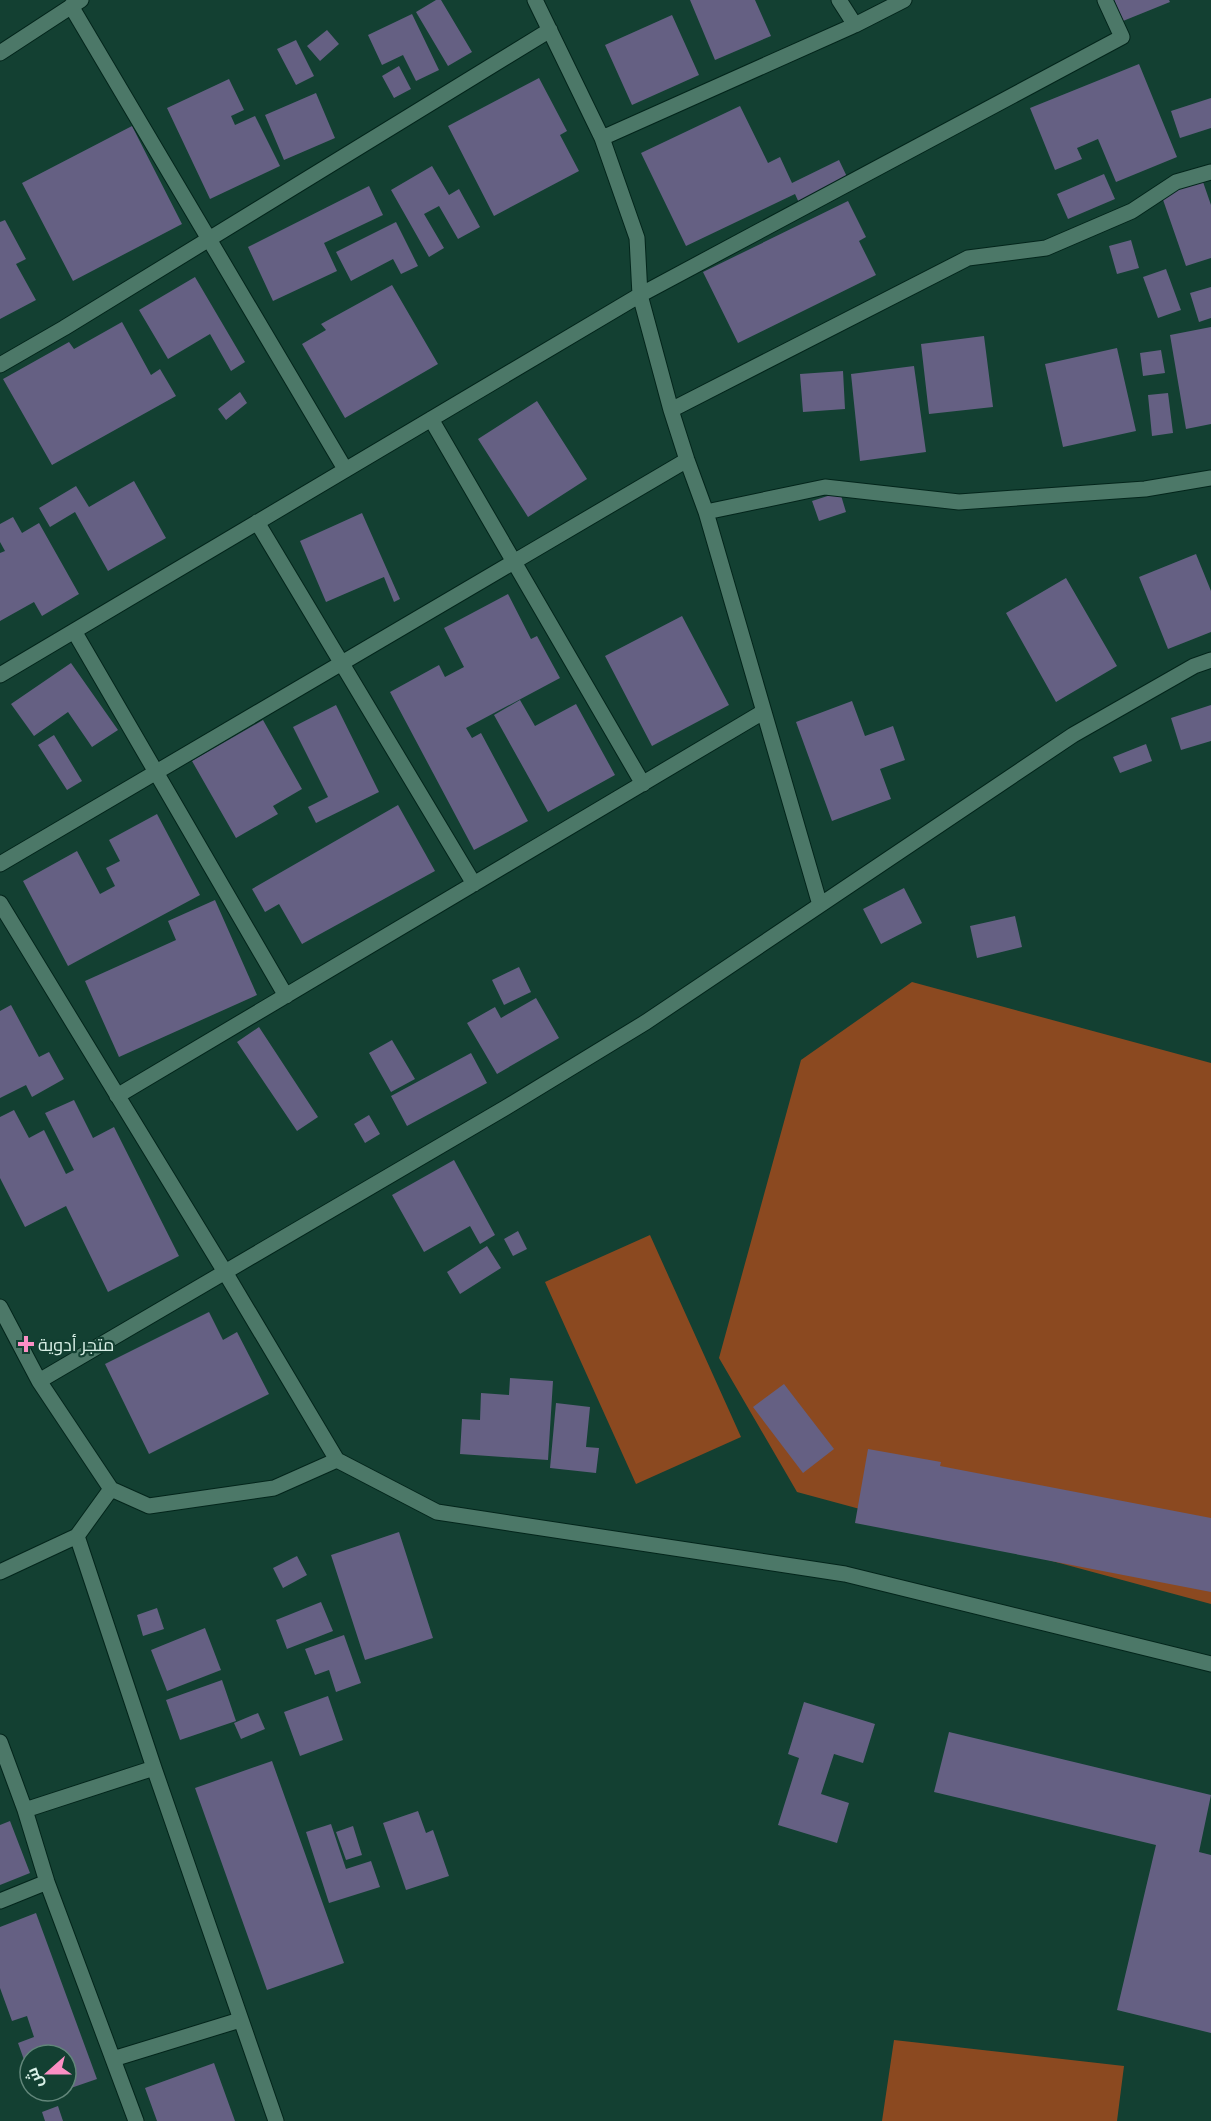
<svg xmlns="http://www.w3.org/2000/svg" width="1211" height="2121" viewBox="0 0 1211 2121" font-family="'Open Sans',Cairo,sans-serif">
<rect width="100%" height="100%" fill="#134032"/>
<path fill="#8b4920" d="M912,982l299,81v541l-414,-112 -78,-134 82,-298z
M650,1235l91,202 -105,47 -91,-202z
M894,2040l230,26 -7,55h-235z"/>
<path fill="#656083" d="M436,0h5l31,52 -24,14 -32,-54z
M690,0h65l16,36 -56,24z
M1114,0h55l1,2 -47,19z
M412,14l27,56 -23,11 -13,-26 -21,10 -14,-30z
M672,15l27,60 -67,30 -27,-60z
M327,30l12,14 -19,17 -13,-15z
M296,40l18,36 -18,9 -19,-36z
M1139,64l38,93 -61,25 -18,-43 -21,9 5,11 -27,11 -25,-62z
M399,66l12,23 -17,9 -12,-22z
M539,78l28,53 -7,4 19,36 -85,45 -46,-90z
M229,79l15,31 -13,6 4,9 20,-9 25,50 -70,33 -43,-91z
M316,93l19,45 -51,22 -19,-45z
M1211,98v30l-31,10 -9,-27z
M740,106l28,57 12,-6 12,26 47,-23 10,21 -49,24 -5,-11 -109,52 -45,-93z
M132,126l50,98 -109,57 -51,-98z
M432,166l17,29 10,-6 21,38 -22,12 -19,-33 -15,8 20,34 -15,9 -38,-67z
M1104,174l11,25 -47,20 -11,-25z
M1202,179l9,26v53l-25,8 -25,-72z
M369,186l14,29 -59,28 13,28 -64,30 -25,-54z
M848,201l18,36 -7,4 17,34 -138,68 -35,-71z
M5,220l21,39 -10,5 20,36 -36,19v-97z
M396,222l22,44 -17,8 -8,-15 -42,22 -15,-29z
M1131,240l8,28 -22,6 -8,-28z
M1166,269l15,41 -23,8 -15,-41z
M195,277l50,85 -14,9 -21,-37 -42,25 -29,-49z
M392,285l46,79 -93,54 -43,-74 24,-14 -5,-6z
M1211,287v31l-12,4 -9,-29z
M122,322l29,53 9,-6 16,27 -124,69 -49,-86 66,-37 5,7z
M1211,327v97l-25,5 -16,-94z
M984,336l9,71 -64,7 -8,-70z
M1117,348l19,83 -73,16 -18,-83z
M1161,350l4,23 -22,3 -3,-23z
M914,366l12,86 -66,9 -9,-87z
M843,371l2,38 -42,3 -3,-38z
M240,392l7,11 -21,17 -8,-11z
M1168,393l5,40 -21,3 -4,-41z
M537,401l50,78 -59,38 -50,-78z
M134,481l32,57 -58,33 -33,-59 -25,15 -11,-19 37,-22 13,21z
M840,492l6,20 -27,9 -7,-20z
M362,513l38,86 -6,3 -10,-25 -58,25 -26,-61z
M13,517l9,16 17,-10 40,71 -37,22 -8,-14 -34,19v-68l5,-2 -5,-9v-18z
M1196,554l15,37v41l-43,17 -29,-72z
M1066,578l51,88 -61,36 -50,-89z
M508,594l23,45 6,-3 23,42 -94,50 6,10 9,-5 47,88 -54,29 -84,-158 49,-27 6,12 19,-10 -20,-39z
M682,616l47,89 -77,41 -47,-90z
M71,663l47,67 -26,17 -24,-35 -34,24 -23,-32z
M520,700l15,26 41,-22 39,71 -67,37 -54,-97z
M852,701l13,35 28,-10 12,34 -25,9 11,30 -59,22 -36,-99z
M336,705l43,87 -63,31 -8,-16 20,-10 -35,-70z
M1211,705v36l-30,9 -10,-32z
M263,720l39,69 -29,17 5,8 -42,24 -44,-77z
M54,735l28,46 -15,9 -29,-45z
M1146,744l6,17 -32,12 -7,-16z
M398,805l37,66 -133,73 -23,-40 -14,8 -13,-23z
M157,814l43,81 -132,71 -45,-85 54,-30 23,43 15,-8 -9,-18 14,-7 -11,-21z
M904,888l18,35 -41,21 -18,-35z
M215,900l42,95 -138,62 -34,-76 91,-41 -8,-19z
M1015,916l7,31 -45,11 -7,-32z
M519,967l12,25 -27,13 -12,-25z
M536,998l23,40 -62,36 -30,-51 28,-16 6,11z
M11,1005l28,52 10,-5 15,27 -32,18 -6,-12 -26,13v-87z
M259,1027l59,90 -21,14 -60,-89z
M392,1040l23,39 -24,13 -22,-39z
M471,1053l16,30 -80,43 -16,-30z
M74,1100l19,38 21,-11 65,129 -71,36 -42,-86 -41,21 -25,-49v-61l14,-7 15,28 15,-8 22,44 8,-4 -29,-57z
M369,1115l11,19 -15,9 -11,-19z
M454,1160l41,75 -15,9 -10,-18 -46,26 -32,-57z
M518,1231l9,18 -14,7 -9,-17z
M487,1246l14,22 -41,26 -13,-22z
M209,1312l14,28 14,-8 32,62 -120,60 -44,-90z
M510,1378l43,3 -5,79 -88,-6 2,-35 18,1 1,-27 28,2z
M784,1384l50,65 -31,24 -50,-66z
M556,1403l34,4 -4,40 13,1 -3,25 -46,-5z
M868,1449l73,13 -1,4 271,52v74l-356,-69z
M399,1532l34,106 -68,22 -34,-105z
M297,1556l10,19 -24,13 -10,-20z
M321,1602l12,29 -46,18 -11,-29z
M157,1608l7,21 -21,7 -6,-21z
M205,1628l16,42 -54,21 -16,-41z
M344,1635l17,48 -25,9 -7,-22 -14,5 -10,-26z
M222,1680l14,41 -56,19 -14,-40z
M328,1696l15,44 -43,16 -16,-44z
M804,1702l71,22 -12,39 -29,-9 -13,40 28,9 -12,40 -59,-18 21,-67 -11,-4z
M258,1713l7,16 -24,10 -7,-16z
M949,1732l262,63 -12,57 12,3v178l-94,-23 39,-165 -222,-53z
M272,1761l72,202 -77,27 -72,-202z
M418,1811l8,22 7,-3 16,46 -43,14 -23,-67z
M10,1821l20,52 -30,12v-60z
M331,1824l15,45 25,-8 9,26 -51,16 -23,-71z
M353,1826l9,29 -16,5 -10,-28z
M36,1913l61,166 -29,10 -2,-4v-30h-36v15l-2,1 -10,-28 16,-6 -7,-21 -15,5 -12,-33v-61z
M214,2063l21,58h-78l-12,-33z
M58,2106l5,15h-18l-3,-9z"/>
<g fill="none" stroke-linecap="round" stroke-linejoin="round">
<defs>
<path id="street" d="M535,0l67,138 35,100 3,57 31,115 16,50 19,52 114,393
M839,0l16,25
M71,6l274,463
M0,53l81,-53
M602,138l253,-113 49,-25
M0,365l64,-37 486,-298
M671,410l297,-152 78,-10 86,-37 44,-29 35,-10
M431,419l212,365
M706,512l119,-25 134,15 186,-13 66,-11
M257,522l217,362
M74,631l212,365
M0,675l640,-380 482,-258 -17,-37
M0,864l687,-404
M0,903l225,369 112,188
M117,1096l646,-384
M0,1307l39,74 72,108
M39,1381l466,-273 141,-86 427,-287 121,-69 17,-6
M77,1536l77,232 122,353
M0,1572l77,-36 34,-47 38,17 125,-18 63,-28 100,52 408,62 366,90
M0,1742l25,68 22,72 89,239
M25,1810l129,-42
M0,1901l47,-19
M113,2059l127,-39"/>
</defs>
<use href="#street" stroke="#03251b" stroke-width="17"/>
<use href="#street" stroke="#4c7868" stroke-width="15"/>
</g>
<path fill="#fb8fc4" stroke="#134032" stroke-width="2" d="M23 1335h6v6h6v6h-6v6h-6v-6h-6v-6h6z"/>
<g text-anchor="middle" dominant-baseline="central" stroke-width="4.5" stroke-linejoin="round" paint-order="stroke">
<g font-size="18" fill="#d9f0e7" stroke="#134032" text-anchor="start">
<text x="38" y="1344">متجر أدوية</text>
</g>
</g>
<g transform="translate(48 2073) rotate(249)"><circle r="28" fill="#134032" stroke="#62867a" stroke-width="1.5"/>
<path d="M0-4.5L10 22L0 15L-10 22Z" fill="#fb8fc4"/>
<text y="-9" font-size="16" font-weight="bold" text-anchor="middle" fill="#d9f0e7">ش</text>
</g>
</svg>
